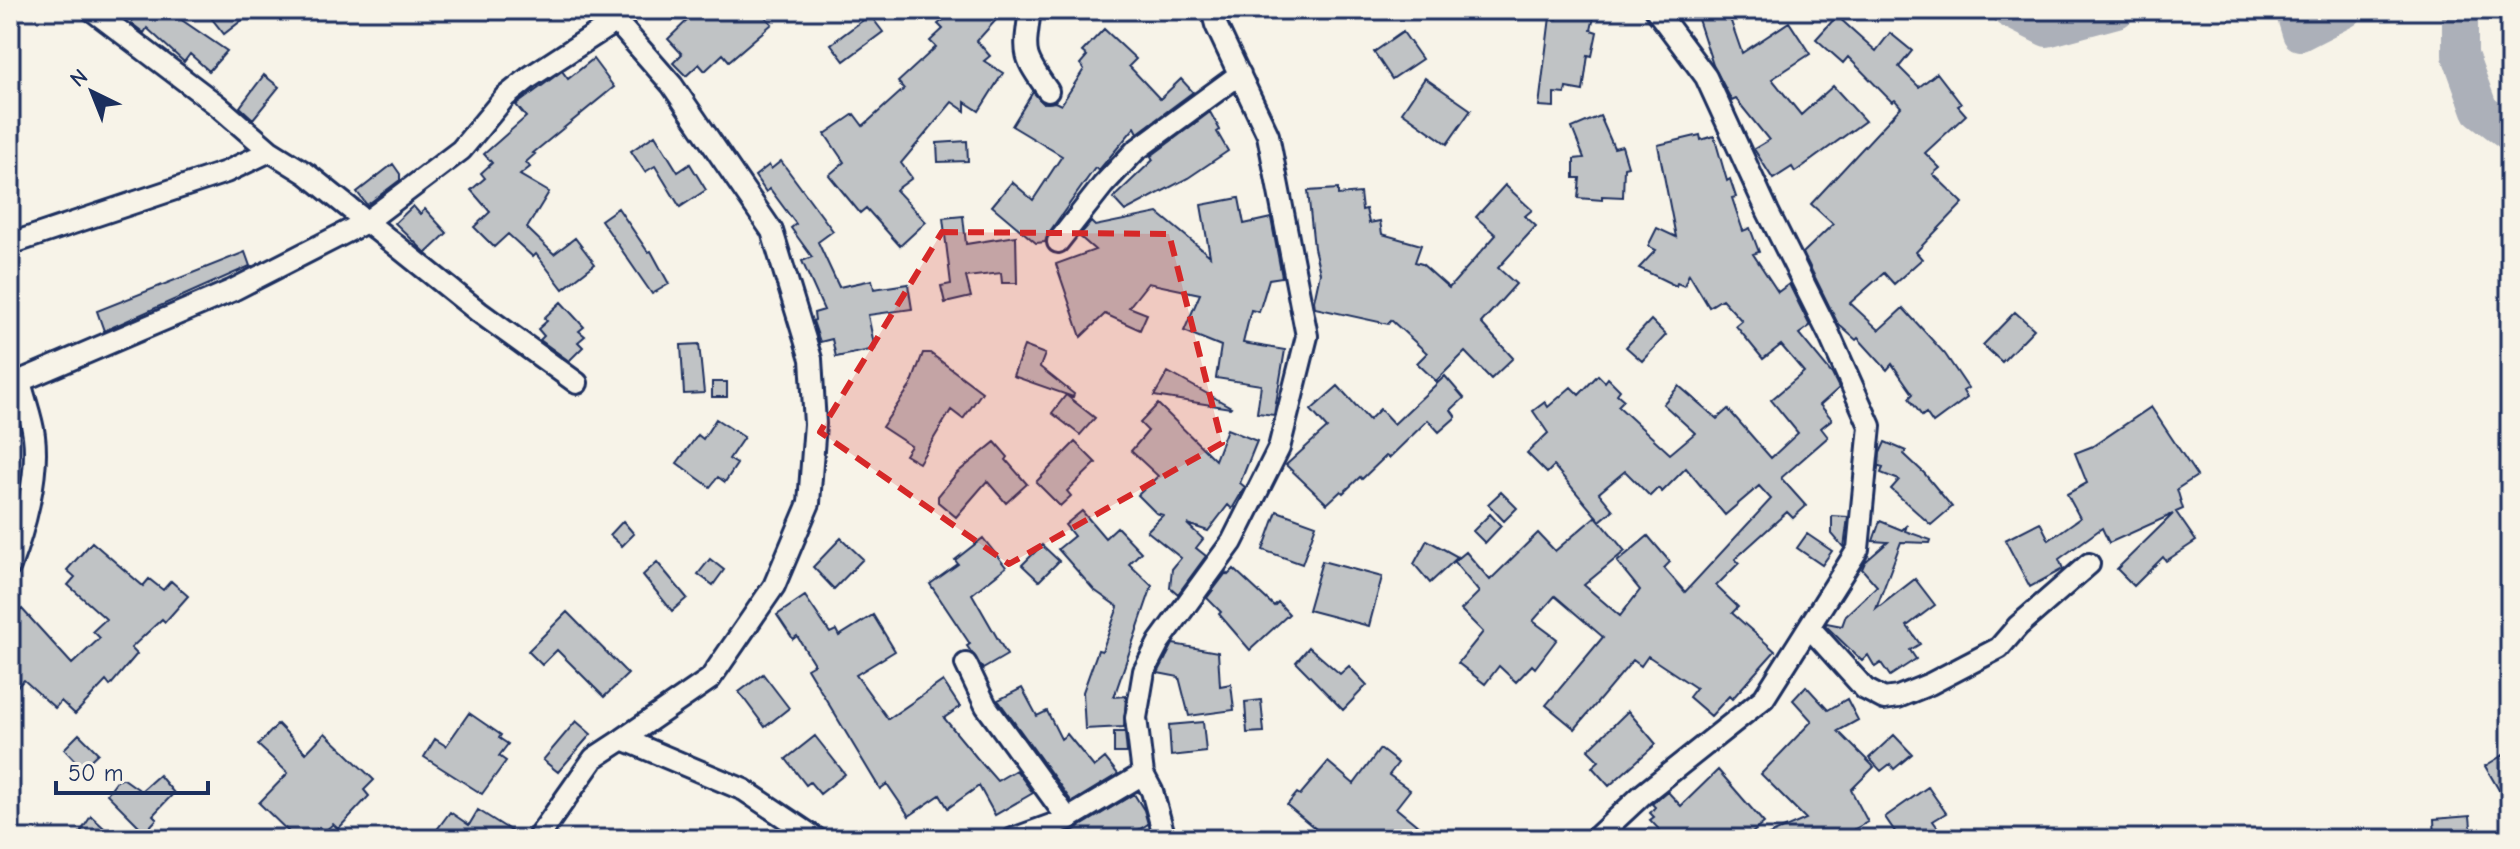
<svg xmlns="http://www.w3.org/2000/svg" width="2520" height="849" viewBox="0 0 2520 849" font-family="'Comic Neue',sans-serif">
<rect width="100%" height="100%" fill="#f7f3e8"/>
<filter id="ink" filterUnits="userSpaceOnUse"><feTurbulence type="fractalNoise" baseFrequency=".0125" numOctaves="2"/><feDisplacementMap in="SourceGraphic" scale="16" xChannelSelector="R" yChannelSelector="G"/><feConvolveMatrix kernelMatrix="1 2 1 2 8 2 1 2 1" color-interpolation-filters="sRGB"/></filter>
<g filter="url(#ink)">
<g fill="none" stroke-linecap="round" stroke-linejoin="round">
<path stroke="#acb0b9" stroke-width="36" d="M2009,10l38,19 70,-19
M2293,10l7,23 45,-23
M2460,10v45l20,55 30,23"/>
</g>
<path fill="#c0c3c5" stroke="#1b2f5e" stroke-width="2" d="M128,10h39l60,41 -18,20 -19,-17 -6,8 -37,-34 -3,5 -13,-10 4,-6z
M205,10h50l-31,24z
M698,10h61l13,14 -43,37 -6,-7 -18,17 -6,-7 -13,12 -13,-13 9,-9 -14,-15z
M956,10h49l-28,31 13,15 -6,5 19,12 -24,38 -14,-9v9l-13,-9 -51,61 11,15 -16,12 30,32 -26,24 -34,-38 -6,5 -31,-38 15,-13 -19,-28 29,-20 9,12 41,-37 -6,-7 38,-35 -6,-6 13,-12 -5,-5z
M1695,10h32l15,43 47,-31 21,32 -38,25 29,36 32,-29 32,35 -70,51 -3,-5 -19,12 -19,-30 15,-9 -33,-41 -4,2 -19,-36z
M1559,11l35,6 -3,13 6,2 -5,24 -4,-1 -5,36 -17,-3 -1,6 -11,-1v14l-15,-1 11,-89 7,2z
M870,15l13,17 -39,29 -13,-17z
M1837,16l39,35 14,-18 22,18 -13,16 20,20 18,-14 24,31 -3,2 8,9 -41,38 15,15 -7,6 30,29 -47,49 6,7 -28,25 -10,-11 -34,30 29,27 24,-22 42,46 23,34 -5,3 4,7 -34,25 -7,-10 -4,3 -13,-18 4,-4 -21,-30 -5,6 -29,-32 -2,2 -18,-16 -35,-71 30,-29 -22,-20 90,-97 -6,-7 -3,2 -44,-45 -5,6 -27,-24z
M1104,29l32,30 -7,7 31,33 21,-20 12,13 -55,41 -3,-6 -36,43 -4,-2 -47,66 -3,8 -9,1 -44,-37 20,-24 21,18 29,-44 -50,-30 21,-34 10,11 12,-1 6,3 23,-36 -4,-5 7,-8 -5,-4z
M1403,32l19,27 -30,20 -18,-27z
M593,59l21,28 -81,66 2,1 -9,8 4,5 -10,8 29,17 -22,36 27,26 21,-16 20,26 -32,25 -27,-35 -3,3 -25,-23 -14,13 -20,-20 16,-15 -19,-22 14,-12 -4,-5 11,-10 -8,-9 42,-37 -10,-12 46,-34 6,8z
M264,75l15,12 -26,32 -13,-12z
M1425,78l46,32 -24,34 -45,-32z
M1210,112l10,18 -3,2 11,19 -40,27 -63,33 -12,-13 40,-38 -2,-4z
M1600,116l14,32 8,-2 6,20 -4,1 -1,30 -21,-1v4l-24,-2 2,-20h-6v-19l10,-1 -12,-30z
M655,135l23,37 12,-8 16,26 -26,17 -25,-41 -10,6 -14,-21z
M1700,135l1,5 13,-4 13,45 3,-2 6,18 -4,1 11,33 7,-3 9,24 -6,2 25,38 11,-8 21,42 -11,8 33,40 7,14 -19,17 12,14 -11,9 7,9 -47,41 25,28 -13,12 -6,-6 -52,47 4,4 -23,23 22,21 -6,6 43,38 -43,48 -3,-3 -18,20 -22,-19 7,-9 -48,-32 -7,10 -8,-6 -58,69 -29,-24 57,-68 -48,-41 -22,25 24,18 -22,29 -3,-3 -16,17 -17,-16 -14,18 -27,-21 25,-31 -22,-22 18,-18 -25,-30 12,-10 24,28 48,-47 17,18 41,-35 29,35 -41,34 36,31 20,-26 -23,-28 31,-26 22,26 -6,6 21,24 86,-93 -12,-13 -34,29 -39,-47 -24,24 -4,-4 -8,8 -25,-25 -26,22 14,17 -13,11 -46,-55 -7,7 -20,-20 21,-20 -15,-22 12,-9 3,5 23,-20 8,8 19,-20 7,7 3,-4 12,12 -3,4 7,6 -6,6 52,48 25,-21 -32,-29 16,-18 38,33 11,-10 43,49 27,-25 -27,-33 33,-28 -23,-27 -18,14 -27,-33 6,-5 -20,-22 -13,8 -20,-33 -5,12 -7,-3 -1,3 -37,-18 17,-18 -8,-4 9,-18 19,9 -18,-92z
M967,141l1,20 -30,1 -1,-19z
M781,161l52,70 -15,11 21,45 33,-7 2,9 34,-5 4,25 -44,6 7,34 -39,8 -4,-18 -12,3 -7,-21 2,-1 -1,-7 10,-3 -22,-49 10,-4 -21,-29 5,-4 -26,-35 -4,3 -11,-16 14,-11 2,4z
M393,164l7,10v6l-33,25 -10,-13z
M1505,185l27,25 -7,6 11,10 -38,42 18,16 -35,39 32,35 -22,21 -26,-27 -29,29 -19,-18 10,-10 -36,-33 -3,4 -73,-16 -1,-7 6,-28 -6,-25 -6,-57 30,-2v6l22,-2 2,17 4,-1 3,14 11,-2 2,13 39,11 -6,17 7,2 27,24 47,-53 -20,-18z
M1239,198l5,26 27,-6 11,59 -13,2 -10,33 -8,-2 -8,33 42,7 -11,65 -17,-2 4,-28 -45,-7 5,-32 -37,-15 16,-37 -52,-11 -19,24 18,7 -7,16 -35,-16 -24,23 -25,-73 39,-14 -16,-14 12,-14 4,4 63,-13 52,43 -9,-51z
M413,206l7,8 5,-5 22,24 -21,20 -31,-30z
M618,208l30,44 3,-1 18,33 -17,10 -51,-74z
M963,216l3,28 50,-8 1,47h-15l-1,-10 -35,4 5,20 -26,6 -4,-17 10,-2 -8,-66z
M245,252l5,14 -146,65 -7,-20z
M561,302l23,25 -5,4 6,5 -7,6 5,5 -14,14 -29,-21 4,-4 -6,-7 9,-8 -3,-3z
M2015,312l19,17 -32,33 -19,-17z
M1651,320l15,15 -24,26 -16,-14z
M699,344l5,49 -20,1 -3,-49z
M1024,346l21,8 -5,13 34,27 -1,3 -60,-21z
M923,353h7l52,39 -19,27 -12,-9 -32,53 -14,-8 6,-9 -29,-19 29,-42z
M1168,372l63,35 -1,1 -76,-12z
M1445,376l19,22 -13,12 5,7 -17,15 -11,-12 -39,38 -3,-2 -24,23 -2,-2 -17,16 -2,-2 -14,13 -41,-39 41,-37 -16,-18 27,-24 31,34 11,-11 14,15z
M712,382h15v15h-15z
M1066,395l29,23 -15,17 -28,-22z
M1158,404l57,56 12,-31 30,12 -17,42 5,4 -13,22 -4,-4 -20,26 -21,-7 16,15 -7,9 10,8 -28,38 -8,-7 2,-18 9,-11 -34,-27 16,-16 -7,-2 -18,-18 20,-19 -27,-25 17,-20 -8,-8z
M2151,407l46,69 -20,13 6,20 -7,3 20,29 -30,20 -3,-4 -29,29 -17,-17 56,-55 -64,29 -7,-15 -43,31 4,10 -33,18 -25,-47 35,-18 9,18 31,-22 -13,-24 20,-11 -12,-30 18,-7z
M716,419l28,18 -15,22 8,5 -12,18 -7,-5 -8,10 -33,-24 21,-28 5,4z
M995,442l13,15 -2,3 21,24 -21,19 -19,-22 -31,36 -18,-15v-6l19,-23z
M1075,442l21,21 -29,28 4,5 -11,10 -24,-24z
M1885,442l21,9 -2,3 20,19 28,34 -21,18 -40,-36 8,-9 -18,-7 2,-6 -4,-1 1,-13z
M1501,492l16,16 -13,13 -16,-17z
M1082,511l23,27 12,-11 24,25 -12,12 23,22 -38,111 12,-1 -2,31 -39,2 -2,-37 15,-42 4,1 16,-44 -24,-17 -36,-41 16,-13 -9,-11z
M1277,511l39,14 -14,39 -39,-14z
M1490,514l11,12 -16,17 -12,-12z
M1832,516l16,1 -4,31 -12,-14z
M623,521l11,13 -12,12 -12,-11z
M1880,521l22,9 5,-5 -2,6 26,9 -1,3 -29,-1 -25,67 39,-30 20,26 -28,21 13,18 -10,6 6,9 -26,17 -9,-13 -6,4 -7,-12 -6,6 -37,-36 2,-2 15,3 4,-11 31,-29 -15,-17 3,-7 23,-20 -15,-1z
M1807,534l25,17 -10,14 -25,-17z
M841,538l22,21 -29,30 -21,-22z
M983,538l23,29 -34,27 35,61 -24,14 -16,-23 3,-2 -40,-60 28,-20 -3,-4z
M1427,540l31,17 -28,26 -16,-19z
M92,542l51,44 6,-7 14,11 8,-9 17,15 -23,26 -3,-3 -31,29 6,6 -27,32 -4,-5 -31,33 -14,-13 -6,7 -31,-28 -14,13v-73l12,-11 50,55 28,-26 -7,-7 13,-12 -38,-34 7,-8 -8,-7z
M1042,545l17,16 -20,20 -17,-16z
M710,559l14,11 -11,15 -15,-11z
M1322,561l60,16 -13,49 -61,-16z
M657,562l30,36 -15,13 -29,-36z
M1234,569l40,37 4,-4 11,12 -39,36 -31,-36 2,-2 -14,-14 19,-25 2,2z
M805,596l25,37 6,-3 3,6 34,-21 22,36 -39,24 32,44 55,-38 17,26 -16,11 33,40 20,23 19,-11 17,23 -38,22 -16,-29 -31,22 -8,-13 -31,21 -22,-32 -7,5 -73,-121 7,-4 -17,-28 -4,3 -16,-24z
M567,612l61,62 -24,23 -47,-47 -15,15 -14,-14z
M1173,644l45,8 2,34 11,-2 3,26 -45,6 -10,-39 -21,-4z
M1309,647l31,27 9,-8 18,19 -24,25 -47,-48z
M763,674l26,34 -24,19 -26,-35z
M1806,686l22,24 19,-11 11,21 -20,11 36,36 -23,23 17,32 -31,17h-77l46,-20 -45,-45 51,-53 -19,-21z
M1022,688l15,28 10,-5 14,28 6,-5 27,33 11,-9 13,16 -46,28 -74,-102z
M1261,700l3,32 -17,1 -2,-31z
M1628,711l28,33 -47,42 -17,-19 7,-6 -11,-11z
M469,713l32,22 -2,3 9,6 -9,12 7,5 -24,33 -58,-37 11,-18 11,7z
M576,721l15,13 -33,38 -15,-12z
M1203,722l3,30 -35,4 -2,-31z
M278,724l28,29 19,-20 49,47 -10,10 5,6 -31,33 -5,-5 -9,8 -5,-5 -11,12h-12l-37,-36 29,-30 -30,-28z
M1114,732h11l2,21h-13z
M79,734l19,19 -16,15 -18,-19z
M1894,735l18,19 -18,15 -4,-5 -9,7 -12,-13z
M815,736l30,38 -25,20 -10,-12 -4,3 -20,-26z
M1380,749l18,14 -9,12 21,15 -14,18 38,31h-106l-41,-34 10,-12 3,2 28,-33 26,22z
M2503,755l7,11v43l-25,-43z
M1718,770l46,53 -19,16h-77l-18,-19 4,-3 -4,-4 5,-6 -3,-3 15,-13 14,15z
M159,775l15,18 -21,22 4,4 -12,13 -38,-38 11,-15h6l17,12z
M1928,787l18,26 -13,8 13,18h-46l-15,-22z
M1134,794l10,16 4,14 -24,15h-73l23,-9z
M478,810l46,29h-94l20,-27 19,13z
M91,816l25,23h-40z
M2470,816l2,23h-37l-1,-20z"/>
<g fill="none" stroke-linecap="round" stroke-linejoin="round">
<defs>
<path id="minor" d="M92,10l125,95 53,46 37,23 172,138 98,71
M1030,10c-6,45 -8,44 18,81
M616,21l56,64 100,146 39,128 4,65 -6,79 -35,83 -64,93 -87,60
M1058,242l45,-57 32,-34 105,-77
M10,244l216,-72 44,-21
M10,376l10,5 211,-90 135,-69 95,-72 44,-53 25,-20 86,-56 13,-11
M10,566c14,-36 29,-91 24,-130 -2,-18 -10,-37 -14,-55
M1809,627l56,62 19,10 14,-2 32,-13 69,-36 19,-22 71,-62
M966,664l20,42 82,113
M537,839l57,-81 29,-19 121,51 73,49
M1013,839l55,-20 75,-45
M1165,839l-13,-48 -9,-17 -7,-56 8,-47 15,-29 73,-100 47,-94 28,-112 -39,-201 -52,-110 -4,-15
M1595,839l47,-44 122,-97 94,-149 12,-123 -41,-92 -61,-122 -62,-135 -50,-67"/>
</defs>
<use href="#minor" stroke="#1b2f5e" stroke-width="26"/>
<use href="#minor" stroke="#f7f3e8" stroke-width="20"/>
</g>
</g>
<path fill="#d62828" fill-opacity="0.2" stroke="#d62828" stroke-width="6" stroke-dasharray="16 10" stroke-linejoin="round" d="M942,232l227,2 53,209 -213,121 -189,-132z"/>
<rect width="2520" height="849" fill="none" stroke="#f7f3e8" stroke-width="40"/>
<rect x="20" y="20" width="2480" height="809" fill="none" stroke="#1b2f5e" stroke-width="3" filter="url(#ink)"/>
<g transform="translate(92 92) rotate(317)" stroke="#f7f3e8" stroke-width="6" paint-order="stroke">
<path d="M0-6L14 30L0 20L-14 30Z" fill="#1b2f5e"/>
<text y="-12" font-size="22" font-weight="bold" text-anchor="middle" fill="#1b2f5e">N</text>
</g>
<path d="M56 781v12h152v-12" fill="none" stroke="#1b2f5e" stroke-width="4"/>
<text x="68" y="781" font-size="24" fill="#1b2f5e" stroke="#f7f3e8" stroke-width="6" paint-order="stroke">50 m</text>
</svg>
